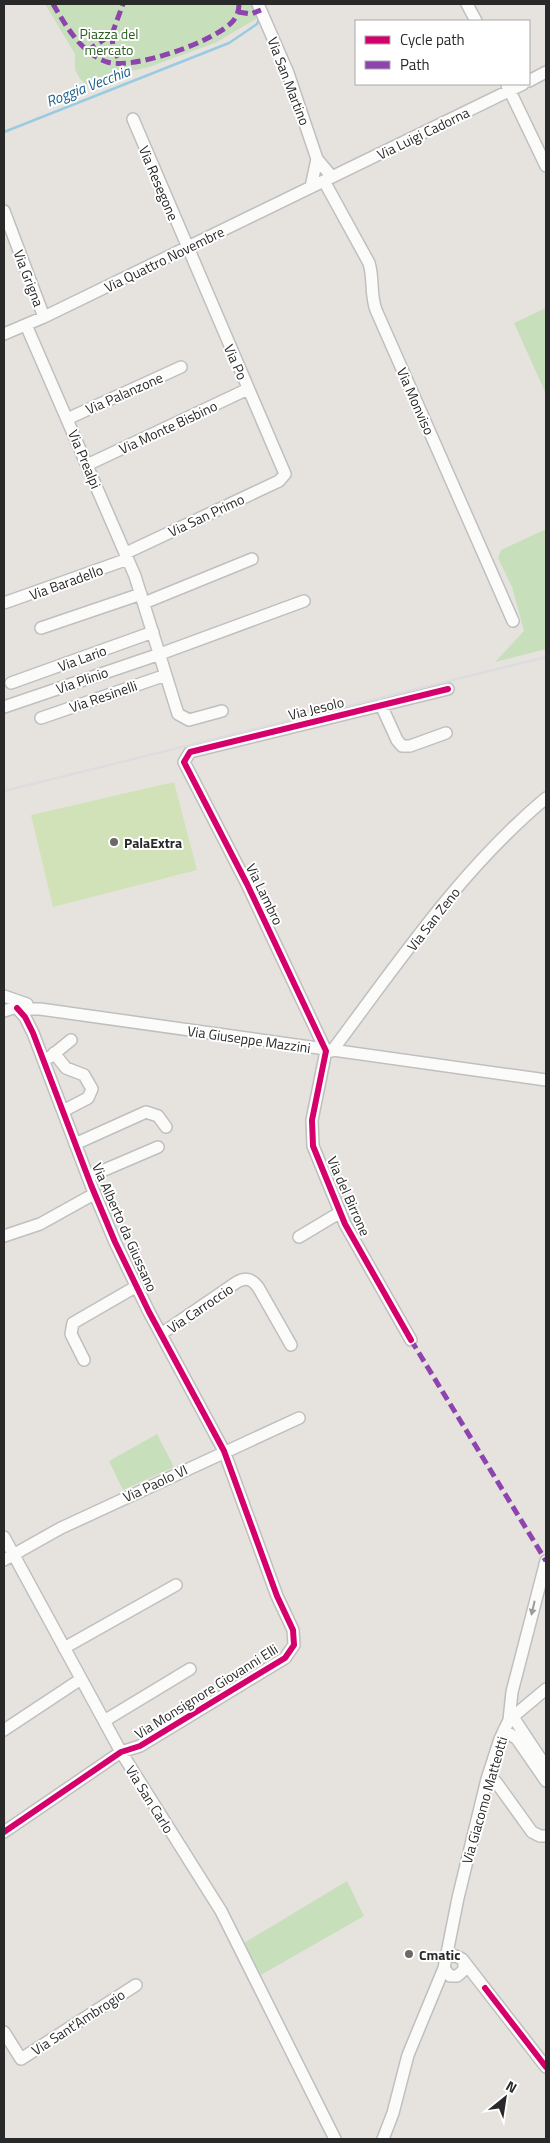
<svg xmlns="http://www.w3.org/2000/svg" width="550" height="2143" viewBox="0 0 550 2143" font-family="'Titillium Web',sans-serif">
<rect width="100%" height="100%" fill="#e6e3df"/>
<path fill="#c8dfbb" d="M45,4h210l3,5 -2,10 -41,24 -66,24 -26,6 -16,13 -9,3 -8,-1 -10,-9 -5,-9v-16z
M546,308v86l-32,-71z
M546,529v120l-51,13 29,-31 -12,-44 -14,-29 3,-8z
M157,1434l17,33 -51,23 -14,-29z
M347,1881l17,35 -103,59 -17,-32z"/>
<path fill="#d1e2b9" d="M174,782l23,88 -144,37 -22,-92z"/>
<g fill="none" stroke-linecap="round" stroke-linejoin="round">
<path stroke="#9acbe0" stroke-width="2.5" d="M4,132l225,-89 28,-19 2,-5"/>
<defs>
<path id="minor" d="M258,4l30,69 29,86 15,18
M467,4l9,17
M529,81l17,-9
M507,85l39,81
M324,181l45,82c5,16 1,31 7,47l137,311
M311,187l6,-28
M4,211l40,106
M26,325l109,251 43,138 11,6 33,-9
M4,334l40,-17 479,-233
M67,419l114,-52
M87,465l161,-76
M126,553l153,-72 6,-7 -152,-355
M4,603l124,-44
M144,603l108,-44
M41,628l100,-34
M11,683l142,-51
M381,705l16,35 5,6h8l36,-13
M4,707l156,-53 144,-53
M41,718l125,-43
M4,996l23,8
M4,1011l9,-3 27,1 506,71
M332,1051c66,-88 129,-182 214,-253
M54,1053l12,15 18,7 8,14 -4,9 -25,13
M50,1057l21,-17
M75,1144l71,-32 12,4 8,11
M88,1177l70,-30
M4,1236l36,-12 54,-30
M299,1237l40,-24
M161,1334l76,-52c9,-5 15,-3 21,5l33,58
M411,1340l-66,-116 -32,-78 -1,-26 14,-69 -79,-167 -63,-122 6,-10 258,-63
M84,1360l-13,-26 2,-11 64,-37
M4,1537l117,215 100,159 114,228
M4,1560l57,-32 238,-110
M64,1648l112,-63
M513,1717l33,50
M509,1720l3,-28 34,-131
M104,1721l86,-52
M4,1730l77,-51
M504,1730l13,9 29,42
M487,1779l9,3 36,50 8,4h6
M4,1832l117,-80 19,-6 145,-88 9,-13 -1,-15 -16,-34 -53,-145 -75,-139 -34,-70 -24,-57 -58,-152 -8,-16 -8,-9
M446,1958l7,-3 9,4 84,108
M464,1963v7l-7,6h-7l-6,-8 14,-70 29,-119 13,-40 9,-19 37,-31
M4,2032l17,27 115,-74
M383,2139l10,-26 15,-58 36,-87"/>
</defs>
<use href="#minor" stroke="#c0bfc0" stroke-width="14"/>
<use href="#minor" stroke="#fbfbfa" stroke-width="11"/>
<path stroke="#dddcde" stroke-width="2.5" d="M4,791l542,-134"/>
<path stroke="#8e44ad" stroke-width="5" stroke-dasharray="10 5" stroke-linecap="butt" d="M53,4c13,22 28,49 54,58 26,8 103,-19 123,-38 6,-5 9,-12 9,-20
M238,12l13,2 10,-4
M112,34l1,15 8,14
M87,51l25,-17 11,-30
M411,1340l135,221"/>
<defs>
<path id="cycleway" d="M411,1340l-66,-116 -32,-78 -1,-26 14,-69 -79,-167 -63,-122 6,-10 258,-63
M4,1832l117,-80 19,-6 145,-88 9,-13 -1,-15 -16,-34 -53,-145 -75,-139 -34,-70 -24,-57 -58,-152 -8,-16 -8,-9
M485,1988l61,79"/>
</defs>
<use href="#cycleway" stroke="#fff" stroke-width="9"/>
<use href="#cycleway" stroke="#d6006c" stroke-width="6"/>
</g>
<defs><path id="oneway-solid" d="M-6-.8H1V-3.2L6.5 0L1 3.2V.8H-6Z" transform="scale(1.25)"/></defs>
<use fill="#9c9c9c" href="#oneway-solid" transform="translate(533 1608) rotate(103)"/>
<g fill="#6b6a69" stroke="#fff" stroke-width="2">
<circle cx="114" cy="842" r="5"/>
<circle cx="409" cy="1954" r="5"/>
</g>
<g text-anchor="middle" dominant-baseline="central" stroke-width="4" stroke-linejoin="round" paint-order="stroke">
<g font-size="14" fill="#2b5d21" stroke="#fff">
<text x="109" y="33">Piazza del<tspan x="109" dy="16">mercato</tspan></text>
</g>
<g font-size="14" fill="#292929" stroke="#fff">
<text transform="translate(289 81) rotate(69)">Via San Martino</text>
<text transform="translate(423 133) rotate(-26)">Via Luigi Cadorna</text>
<text transform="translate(159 183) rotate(67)">Via Resegone</text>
<text transform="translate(164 259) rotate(-26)">Via Quattro Novembre</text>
<text transform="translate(29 278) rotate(69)">Via Grigna</text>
<text transform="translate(236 362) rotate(66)">Via Po</text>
<text transform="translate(124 393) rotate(-24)">Via Palanzone</text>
<text transform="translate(416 401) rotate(66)">Via Monviso</text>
<text transform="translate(168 427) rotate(-25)">Via Monte Bisbino</text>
<text transform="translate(85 459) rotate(67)">Via Prealpi</text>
<text transform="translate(206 515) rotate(-25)">Via San Primo</text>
<text transform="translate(66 582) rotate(-20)">Via Baradello</text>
<text transform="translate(82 658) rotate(-20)">Via Lario</text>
<text transform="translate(82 680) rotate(-19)">Via Plinio</text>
<text transform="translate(103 696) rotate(-19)">Via Resinelli</text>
<text transform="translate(316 708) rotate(-14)">Via Jesolo</text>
<text transform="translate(265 894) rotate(64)">Via Lambro</text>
<text transform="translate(433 919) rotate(-52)">Via San Zeno</text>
<text transform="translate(249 1039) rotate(8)">Via Giuseppe Mazzini</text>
<text transform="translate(349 1196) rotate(66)">Via del Birrone</text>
<text transform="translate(125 1227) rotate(66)">Via Alberto da Giussano</text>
<text transform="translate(200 1308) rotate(-34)">Via Carroccio</text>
<text transform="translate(155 1483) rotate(-25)">Via Paolo VI</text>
<text transform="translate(206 1691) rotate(-32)">Via Monsignore Giovanni Elli</text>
<text transform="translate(150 1799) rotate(58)">Via San Carlo</text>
<text transform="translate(484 1800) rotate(-74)">Via Giacomo Matteotti</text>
<text transform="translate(78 2022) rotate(-33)">Via Sant'Ambrogio</text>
</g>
<g font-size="14" font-weight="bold" fill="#292929" stroke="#fff" text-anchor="start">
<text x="124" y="842">PalaExtra</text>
<text x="419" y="1954">Cmatic</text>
</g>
<g font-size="15" font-style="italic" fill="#1b5f8a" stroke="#fff">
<text transform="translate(88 86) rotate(-21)">Roggia Vecchia</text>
</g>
</g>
<rect width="550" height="2143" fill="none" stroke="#292929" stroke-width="10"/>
<rect x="355" y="20" width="175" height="65" fill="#ffffff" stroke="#a9a9a9"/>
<rect x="365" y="36" width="25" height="8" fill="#d6006c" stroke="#a9a9a9"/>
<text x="400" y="45" font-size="15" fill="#292929">Cycle path</text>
<rect x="365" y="61" width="25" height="8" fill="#8e44ad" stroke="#a9a9a9"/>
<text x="400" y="70" font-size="15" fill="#292929">Path</text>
<g transform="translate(505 2098) rotate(30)" stroke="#ffffff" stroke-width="4" paint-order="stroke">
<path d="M0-4L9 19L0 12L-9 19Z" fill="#292929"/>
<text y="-8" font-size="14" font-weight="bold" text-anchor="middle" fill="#292929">N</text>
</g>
</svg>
